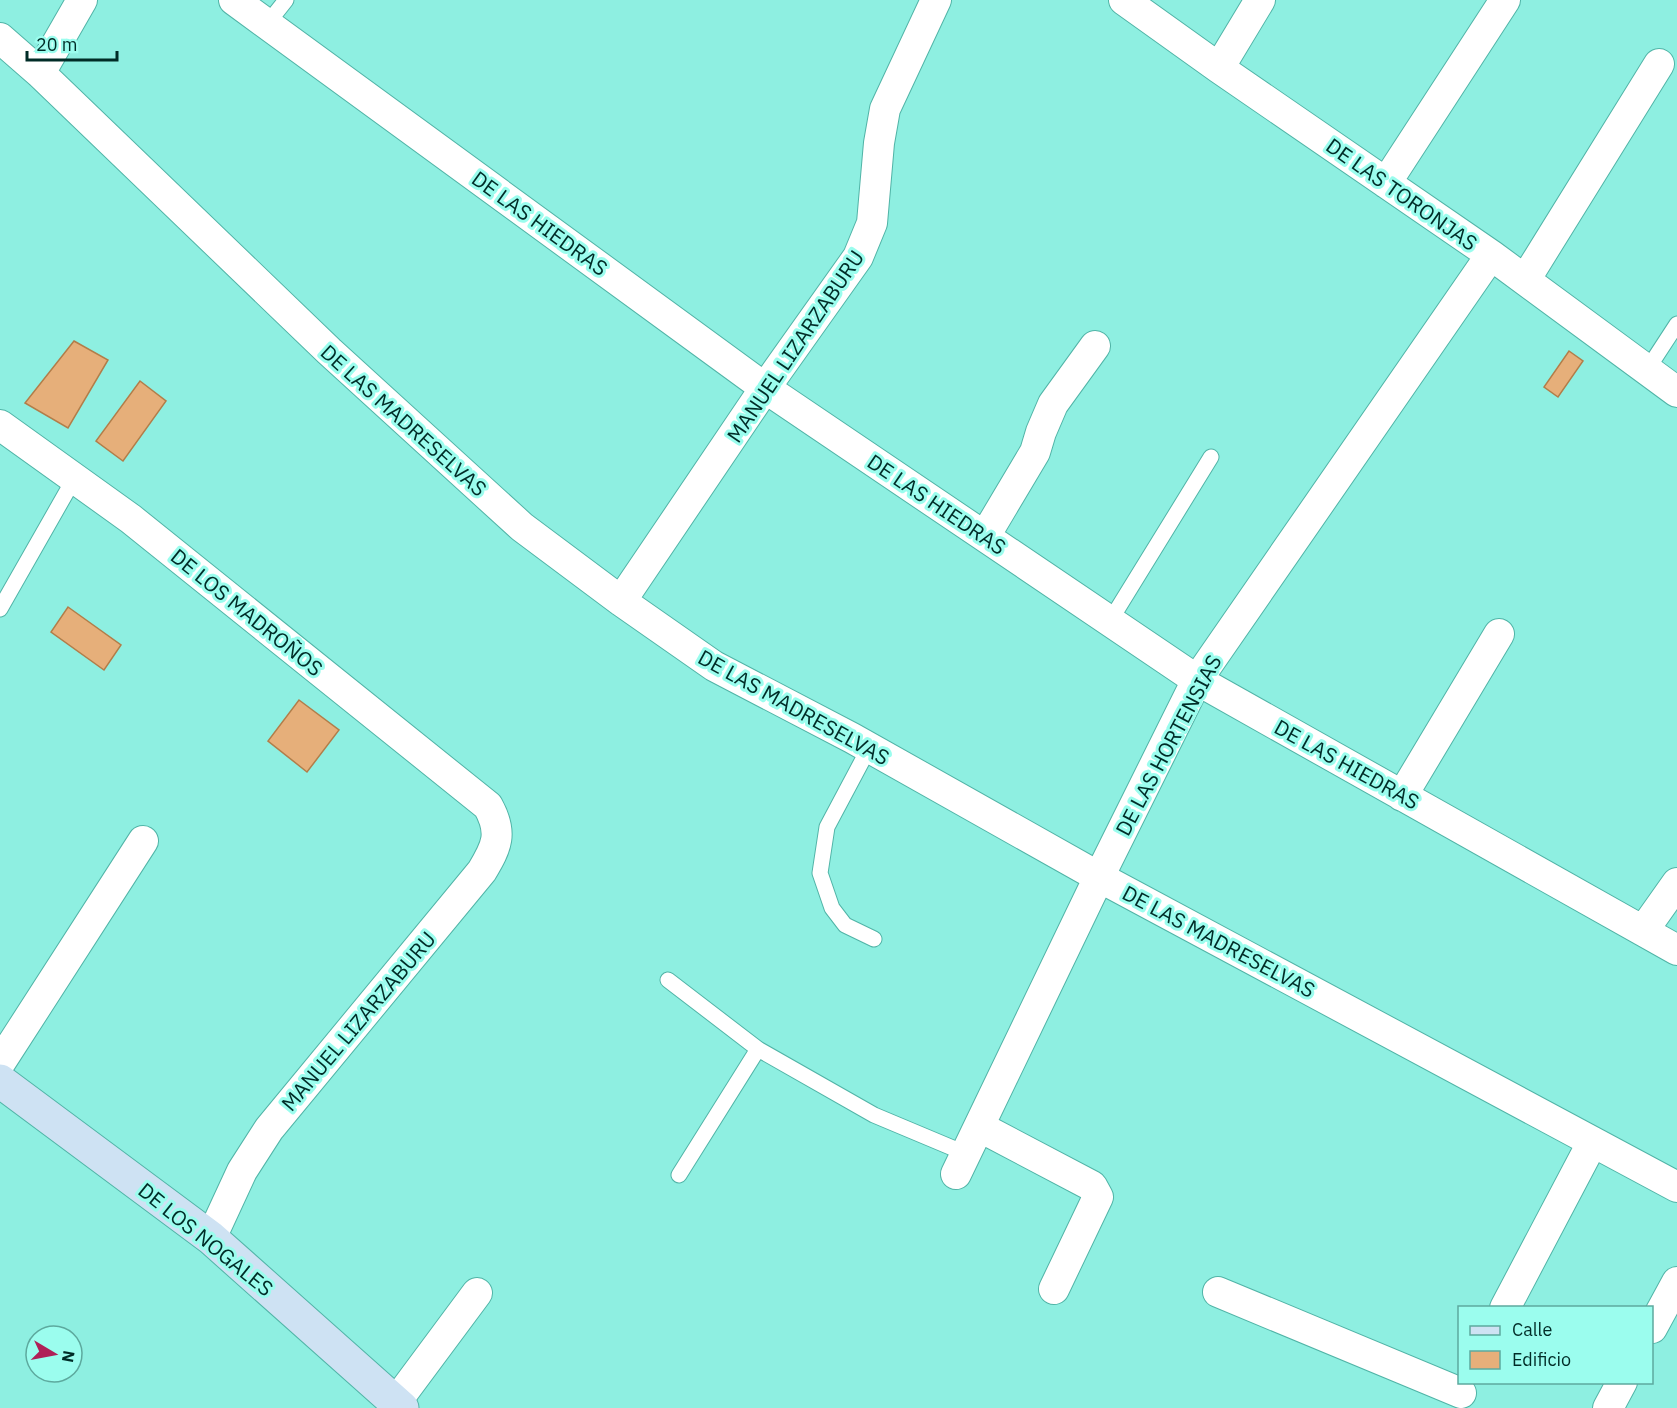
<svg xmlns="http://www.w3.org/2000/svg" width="1677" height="1408" viewBox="0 0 1677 1408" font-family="'IBM Plex Sans',sans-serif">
<rect width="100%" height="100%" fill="#8eefe1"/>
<path fill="#e6af7a" stroke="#b27d49" stroke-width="1.5" d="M74,341l34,19 -40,68 -43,-25z
M1569,351l14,10 -25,36 -14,-10z
M140,381l26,20 -43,60 -27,-20z
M68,607l53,38 -17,25 -53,-38z
M299,700l40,30 -32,42 -39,-31z"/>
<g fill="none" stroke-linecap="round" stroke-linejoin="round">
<defs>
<path id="lane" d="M267,24l19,-24
M1647,370l30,-46
M0,609l74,-130
M1110,621l101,-164
M869,748l-42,79 -7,46 12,35 13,17 29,14
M668,980l90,69 116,66 93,39
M679,1175l79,-126"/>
<path id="street" d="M234,0l531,388 432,292 480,270
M1124,0l95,68 272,187 186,137
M0,38l40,35 289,278 193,176 99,74 93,65 138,72 247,139 578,310
M1219,68l41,-68
M40,73l42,-73
M1386,183l119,-183
M1525,280l134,-216
M0,425l131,94 357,287c15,27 9,40 -6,65l-213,258 -27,42 -31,67
M985,536l50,-84 6,-20 12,-28 42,-58
M621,601l144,-213 93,-131 14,-34 7,-80 6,-34 51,-109
M1402,796l97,-162
M1643,931l34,-48
M0,1063l143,-222
M980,1127l112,59 6,11 -44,92
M956,1174l143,-297 98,-197 294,-425
M1218,1292l243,101
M1505,1308l87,-165
M1652,1328l25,-46
M396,1402l81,-109
M1608,1408l14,-26"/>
<path id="secondary" d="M0,1081l211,157 191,170"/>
</defs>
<use href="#lane" stroke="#51b4a7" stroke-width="17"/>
<use href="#street" stroke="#51b4a7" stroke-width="32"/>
<use href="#secondary" stroke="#51b4a7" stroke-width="35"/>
<use href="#lane" stroke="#fff" stroke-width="15"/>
<use href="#street" stroke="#fff" stroke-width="30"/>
<use href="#secondary" stroke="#cee2f3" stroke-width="33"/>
</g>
<g text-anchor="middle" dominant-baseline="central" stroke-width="6" stroke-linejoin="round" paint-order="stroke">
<g font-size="21" fill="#002c27" stroke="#9bfdee">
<text transform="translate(1402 194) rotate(35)">DE LAS TORONJAS</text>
<text transform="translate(540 223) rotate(36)">DE LAS HIEDRAS</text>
<text transform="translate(795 346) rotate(-56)">MANUEL LIZARZABURU</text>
<text transform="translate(404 420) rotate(42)">DE LAS MADRESELVAS</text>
<text transform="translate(937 504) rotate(34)">DE LAS HIEDRAS</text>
<text transform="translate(247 612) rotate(39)">DE LOS MADROÑOS</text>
<text transform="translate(794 707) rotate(29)">DE LAS MADRESELVAS</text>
<text transform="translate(1168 745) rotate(-62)">DE LAS HORTENSIAS</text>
<text transform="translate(1347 764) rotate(29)">DE LAS HIEDRAS</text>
<text transform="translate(1219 941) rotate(28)">DE LAS MADRESELVAS</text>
<text transform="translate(358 1021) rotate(-50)">MANUEL LIZARZABURU</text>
<text transform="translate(206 1239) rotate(39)">DE LOS NOGALES</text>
</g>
</g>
<rect x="1458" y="1306" width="195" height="78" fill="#9bfdee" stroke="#5da99e" stroke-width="1.5"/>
<rect x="1470" y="1326" width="30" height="9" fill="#cee2f3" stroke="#5da99e" stroke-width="1.5"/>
<text x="1512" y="1336" font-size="18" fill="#002c27">Calle</text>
<rect x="1470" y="1351" width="30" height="18" fill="#e6af7a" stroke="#5da99e" stroke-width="1.5"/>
<text x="1512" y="1366" font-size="18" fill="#002c27">Edificio</text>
<g transform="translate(54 1354) rotate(100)"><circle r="28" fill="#9bfdee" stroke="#5da99e" stroke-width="1.5"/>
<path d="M0-4.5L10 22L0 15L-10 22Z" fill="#af2057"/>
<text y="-9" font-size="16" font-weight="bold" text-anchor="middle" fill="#002c27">N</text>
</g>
<path d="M27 51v9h90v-9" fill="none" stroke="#002c27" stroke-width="3"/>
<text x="36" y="51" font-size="18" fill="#002c27" stroke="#9bfdee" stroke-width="4.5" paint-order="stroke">20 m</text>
</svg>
